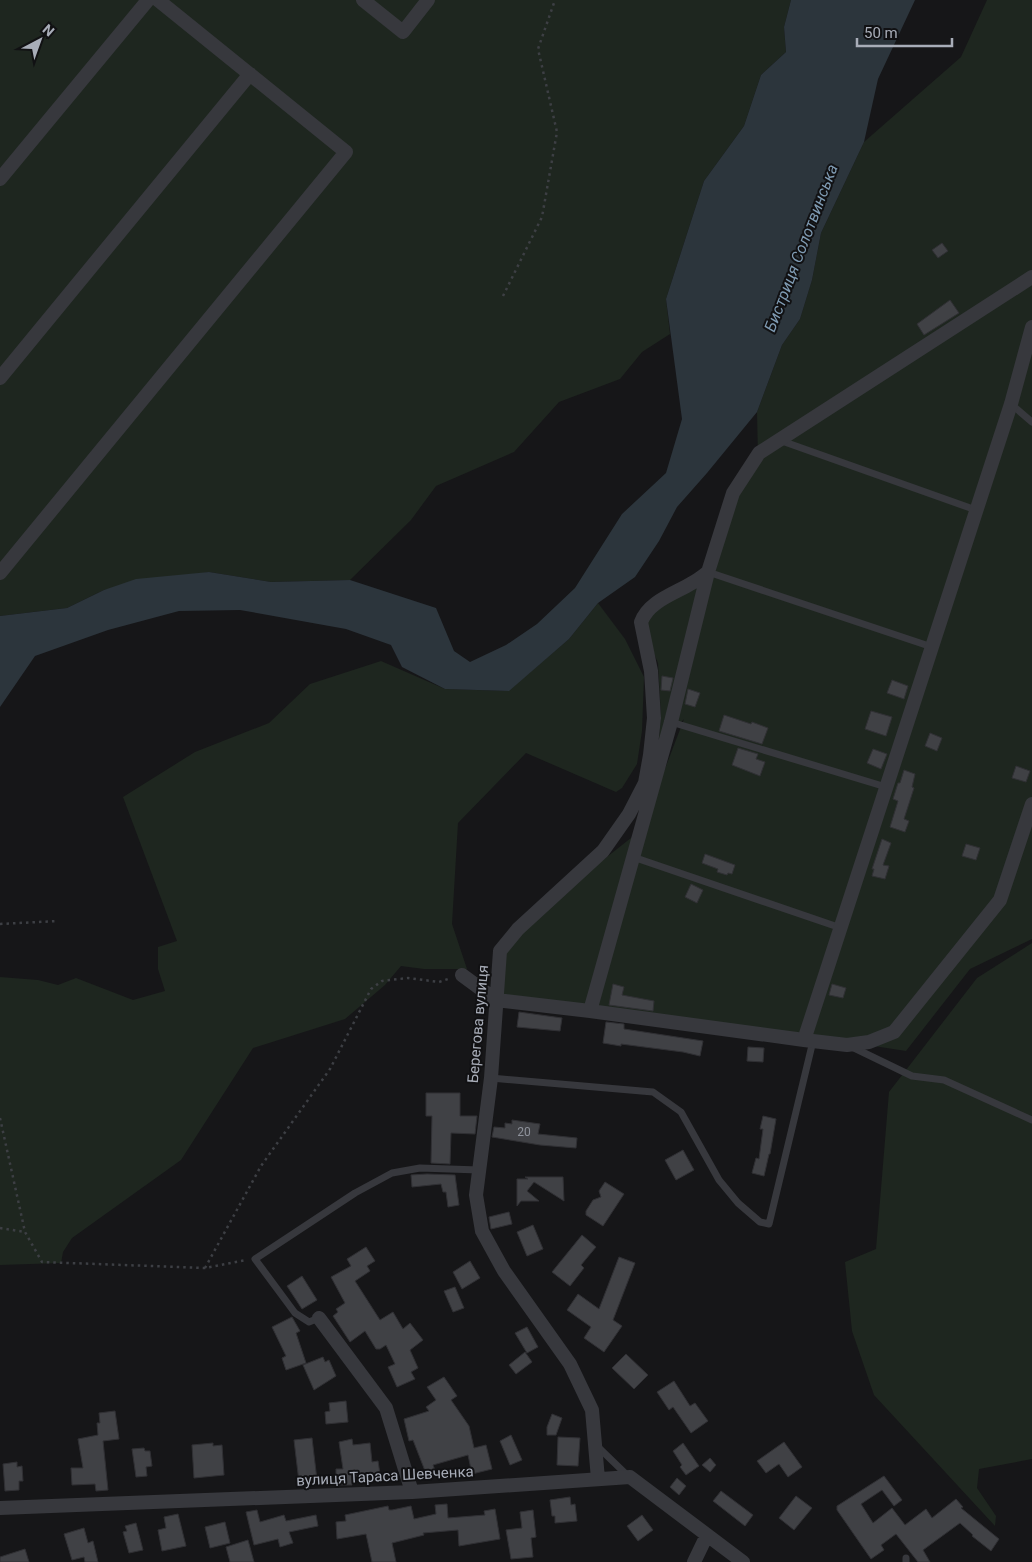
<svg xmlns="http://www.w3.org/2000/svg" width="1032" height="1562" viewBox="0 0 1032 1562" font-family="Roboto,sans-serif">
<rect width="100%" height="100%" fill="#161618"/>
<path fill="#1e261f" d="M0,0h791l-7,27 2,25 -25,23 -17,51 -40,55 -38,118 4,35 -28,18 -22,27 -61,23 -45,50 -78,34 -25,34 -61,60 -79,2 -62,-10 -105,18 -37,18 -67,8z
M987,0h45v939l-62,30 -64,82 -71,-11 -337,-44 4,-45 81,-75 63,-50 17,-52 21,-55 -26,28 3,-30 -3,-54 -8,-19 -4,-21 16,-21 34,-18 35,-82 27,-45 -1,-45 25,-67 18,-26 12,-39 9,-47 43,-91 97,-85z
M598,603l27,36 19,38 -2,54 -5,33 -15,24 -6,4 -90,-39 -68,70 -6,101 15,45h-43l-23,-3 -16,19 -40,34 -92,29 -72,112 -109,78 -9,14 -2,11 -61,2v-288l38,3 20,5 18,-7 57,22 32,-9 -7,-22v-22l19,-6 -54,-144 72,-45 74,-29 41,-39 71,-23 64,28 63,2 61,-52z
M1032,943v516l-53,10 -2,19 19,28 -1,10 -121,-131 -22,-64 -7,-69 31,-13 13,-157 88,-114z"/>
<path fill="#2c353c" d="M791,0h124l-37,79 -14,63 -43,91 -9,47 -12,39 -18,26 -25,67 -50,61 -30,34 -18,34 -24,36 -37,26 -29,36 -60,52 -64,-2 -43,-22 -11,-22 -45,-16 -106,-19 -61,1 -71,19 -73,26 -35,51v-91l67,-8 37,-18 32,-11 73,-7 62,10 79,-2 86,28 18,43 16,11 36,-17 31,-21 38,-36 47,-74 44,-41 16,-54 -16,-120 38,-118 40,-55 17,-51 25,-23 -2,-25z"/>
<path fill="#404145" stroke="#303034" d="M942,243l6,8 -10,7 -6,-8z
M950,300l9,13 -35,22 -7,-11z
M662,676l11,2 -3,13 -9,-1z
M892,680l16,6 -4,13 -17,-6z
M688,689l12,4 -5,14 -10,-3z
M871,711l21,6 -6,19 -21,-7z
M724,715l27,9 1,-2 16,6 -6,16 -43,-13z
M930,733l12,5 -5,13 -12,-5z
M738,748l20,6 -2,5 9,3 -5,14 -28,-11z
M873,749l14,5 -6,15 -14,-6z
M1016,766l14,5 -4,11 -14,-4z
M904,770l11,4 -3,13 2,1 -10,31 5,2 -4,11 -15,-5 8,-26 -5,-2 5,-16h2z
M882,839l9,4 -8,22 6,1 -4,13 -13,-3 2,-7h-2z
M966,844l14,4 -4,12 -14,-4z
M705,854l30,11 -3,9 -4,-1 -1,2 -10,-3 1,-3 -16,-6z
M691,884l12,6 -6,13 -12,-6z
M613,984l11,3 -2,8 32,6 -1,10 -44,-6z
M832,984l14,4 -3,10 -14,-3z
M519,1012l43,6 -2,13 -43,-4z
M606,1022l18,2v5l79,12 -3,15 -17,-4 -62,-8v2l-18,-3z
M748,1047l16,1 -1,14 -16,-1z
M426,1093h34v23h17l-2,18 -24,-1 -1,31 -19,-1 1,-47h-6z
M763,1116l13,3 -6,35h-1l-5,22 -12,-3 4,-15 3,1 4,-30h-3z
M512,1120l28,4 -2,10 39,4 -1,10 -36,-3 -48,-8 2,-10 11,1v-5l7,1z
M683,1150l11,20 -18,10 -11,-20z
M427,1174l28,1 4,30 -11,2 -2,-15h-3l-2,-8 -29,3 -1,-12z
M525,1177h38l1,24 -30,-19 -7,9 12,10h-18l-4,5v-27h11z
M605,1182l19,12 -21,32 -17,-11v-4l7,-11 8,-3 -2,-6z
M509,1212l3,12 -21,5 -2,-12z
M533,1225l10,24 -16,7 -10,-24z
M582,1235l14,12 -15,18 3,3 -14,18 -18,-14z
M366,1247l9,14 -8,5 3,5 -15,10 25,39 13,-8 10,17 7,-6 13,17 -13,10 8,18 -7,4 4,7 -18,8 -9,-20 7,-3 -9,-19 -6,4h-4l-11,-18 -15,11 -17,-26 5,-4 -2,-3 9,-6 -14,-26 20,-11 -4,-7z
M619,1257l16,6 -22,57 9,6 -18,26 -20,-14 7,-11 -24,-17 11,-16 21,15z
M470,1261l10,17 -18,11 -9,-17z
M302,1276l15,24 -15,9 -15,-23z
M455,1287l9,21 -11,4 -9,-21z
M292,1317l8,14 -4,2 10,30 -20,7 -4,-12 4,-2 -14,-29z
M527,1327l11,20 -11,6 -12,-20z
M525,1352l7,10 -16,12 -7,-9z
M626,1354l22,21 -14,14 -22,-21z
M323,1357l2,5 4,-2 7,16 -22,14 -11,-25z
M444,1377l13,19 -6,4 18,26 5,22 12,-3 6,24 -20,5 -4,-19 -35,10 3,8 -9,3 -14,-36 -4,1 -5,-22 25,-8 -3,-4 10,-7 -9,-13z
M674,1381l16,25 5,-3 13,18 -17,12 -18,-26 -4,3 -12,-18z
M346,1401l2,21 -22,2 -1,-12 5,-1 -1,-8z
M115,1411l4,28 -16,2 5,49 -12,1 -1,-7 -23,1 -1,-17h12l-5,-29 20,-4 -1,-12h3l-1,-10z
M552,1414l10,4 -6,17h-9v-8z
M511,1435l11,25 -12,5 -10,-24z
M558,1437l22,1 -2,28 -21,-1z
M312,1438l5,42 -18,2 -5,-42z
M352,1439l1,6 17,-2 2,19 6,-1 2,13 -28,3v8h-16v-16h7l-4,-27z
M784,1442l18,25 -14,10 -9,-13 -13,9 -9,-12z
M213,1443v3l9,-1 2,30 -30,3 -2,-33z
M683,1443l16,23 -13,9 -6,-8 2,-2 -9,-14z
M144,1448l1,3h5l2,15 -6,1 1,9 -11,1 -4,-28z
M710,1458l6,7 -6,7 -8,-7z
M17,1462v5l5,-1 1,15h-4v9l-14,1 -2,-27z
M884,1476l18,24 -8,6 -12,-16 -21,14 12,19 19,-15 13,17 21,-16 6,9 24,-19 7,8 -2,1 38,31 -8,12 -19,-15 1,-1 -13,-12 -37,27 7,12h-12l-22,-28 -15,11 3,5 -13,9 -34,-49v-4z
M677,1478l9,8 -7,9 -9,-8z
M721,1491l32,24 -8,11 -32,-25z
M796,1496l16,12 -18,22 -15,-12z
M570,1497l1,8 4,-1 2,17 -22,2v-7h-3l-2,-16z
M447,1504l1,14 37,-3 -1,-4 11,-2 5,30 -41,7 -1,-16 -35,3 1,2 -32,8 4,19h-24l-6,-28 -29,5 -1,-17 10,-1 -1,-6 43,-9 1,4h3l19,-4 3,13 22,-5 -1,-9z
M257,1510l3,12 24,-7 2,6 30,-6 2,11 -29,6 4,11 -13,4 -2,-8 -24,6 -8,-33z
M533,1510l3,27 -5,1 2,19 -22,2 -5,-29 16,-2 -2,-16z
M178,1514l8,32 -24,5 -4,-21 8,-2 -2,-11z
M642,1515l11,15 -15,11 -11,-15z
M225,1522l5,21 -20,5 -5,-21z
M136,1523l7,27 -14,3 -6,-21 4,-1 -2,-5z
M84,1528l4,15 5,-2 5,21h-13l-1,-5 -12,3 -8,-26z
M248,1540l6,22h-24l-4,-15z
M25,1549l4,13h-29v-5z"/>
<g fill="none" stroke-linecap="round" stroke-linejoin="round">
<path stroke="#3d3f44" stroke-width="2.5" stroke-dasharray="2.5 4" stroke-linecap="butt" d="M503,296l39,-79 15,-85 -19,-83 17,-49
M0,924l58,-3
M0,1118l25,114 17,30 163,6 41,-8
M0,1228l25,4
M205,1268l56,-102 69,-97 41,-80 11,-8 26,-3 31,4 12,-4"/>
<path stroke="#37383d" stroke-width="7" d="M1011,404l21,18
M779,440l197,70
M708,572l224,75
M671,722l215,65
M633,857l208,71
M852,1047l60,29 32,4 88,40
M491,1078l162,14 28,20 38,68 19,23 22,19 9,2 44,-183
M319,1318l-10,4 -14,-9 -40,-54 100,-66 37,-20 28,-5 59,2
M597,1446l32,31
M906,1558v4"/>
<path stroke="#37383d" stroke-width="14" d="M363,0l40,32 25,-32
M0,179l148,-179
M0,378l250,-304
M0,573l346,-421 -188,-152
M462,975l34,25 94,11 214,29 43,5 22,-3 25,-10 106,-132 32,-96
M590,1011l81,-289 37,-150 25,-79 26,-40 273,-176
M804,1040l207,-636 21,-77
M319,1318l67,90 26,84
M598,1479l-6,-69 -22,-46 -66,-93 -22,-40 -6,-36 15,-117 9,-127 18,-22 85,-78 26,-37 16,-31 5,-28 4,-37 -3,-47 -10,-49c8,-21 33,-28 51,-39 6,-3 11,-7 16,-11
M0,1508l412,-16 218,-15 113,85
M694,1562l13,-27"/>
</g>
<g text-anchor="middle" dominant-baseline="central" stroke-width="4" stroke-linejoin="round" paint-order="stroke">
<g font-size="12" fill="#8e929b">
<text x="524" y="1132">20</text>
</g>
<g font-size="15" fill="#a8adb8" stroke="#111113">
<text transform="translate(478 1024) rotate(-85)">Берегова вулиця</text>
<text transform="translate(385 1476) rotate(-3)">вулиця Тараса Шевченка</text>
</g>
<g font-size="16" font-style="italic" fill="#7f9bb3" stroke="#111113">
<text transform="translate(801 248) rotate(-69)">Бистриця Солотвинська</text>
</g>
</g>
<g transform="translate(40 40) rotate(41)" stroke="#111113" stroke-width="4" paint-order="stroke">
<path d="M0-4L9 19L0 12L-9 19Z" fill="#a8adb8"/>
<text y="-8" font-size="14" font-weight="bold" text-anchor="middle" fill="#a8adb8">N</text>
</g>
<path d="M857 38v8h95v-8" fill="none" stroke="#a8adb8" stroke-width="2.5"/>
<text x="864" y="38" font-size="15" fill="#a8adb8" stroke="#111113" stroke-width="4" paint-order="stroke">50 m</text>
</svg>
